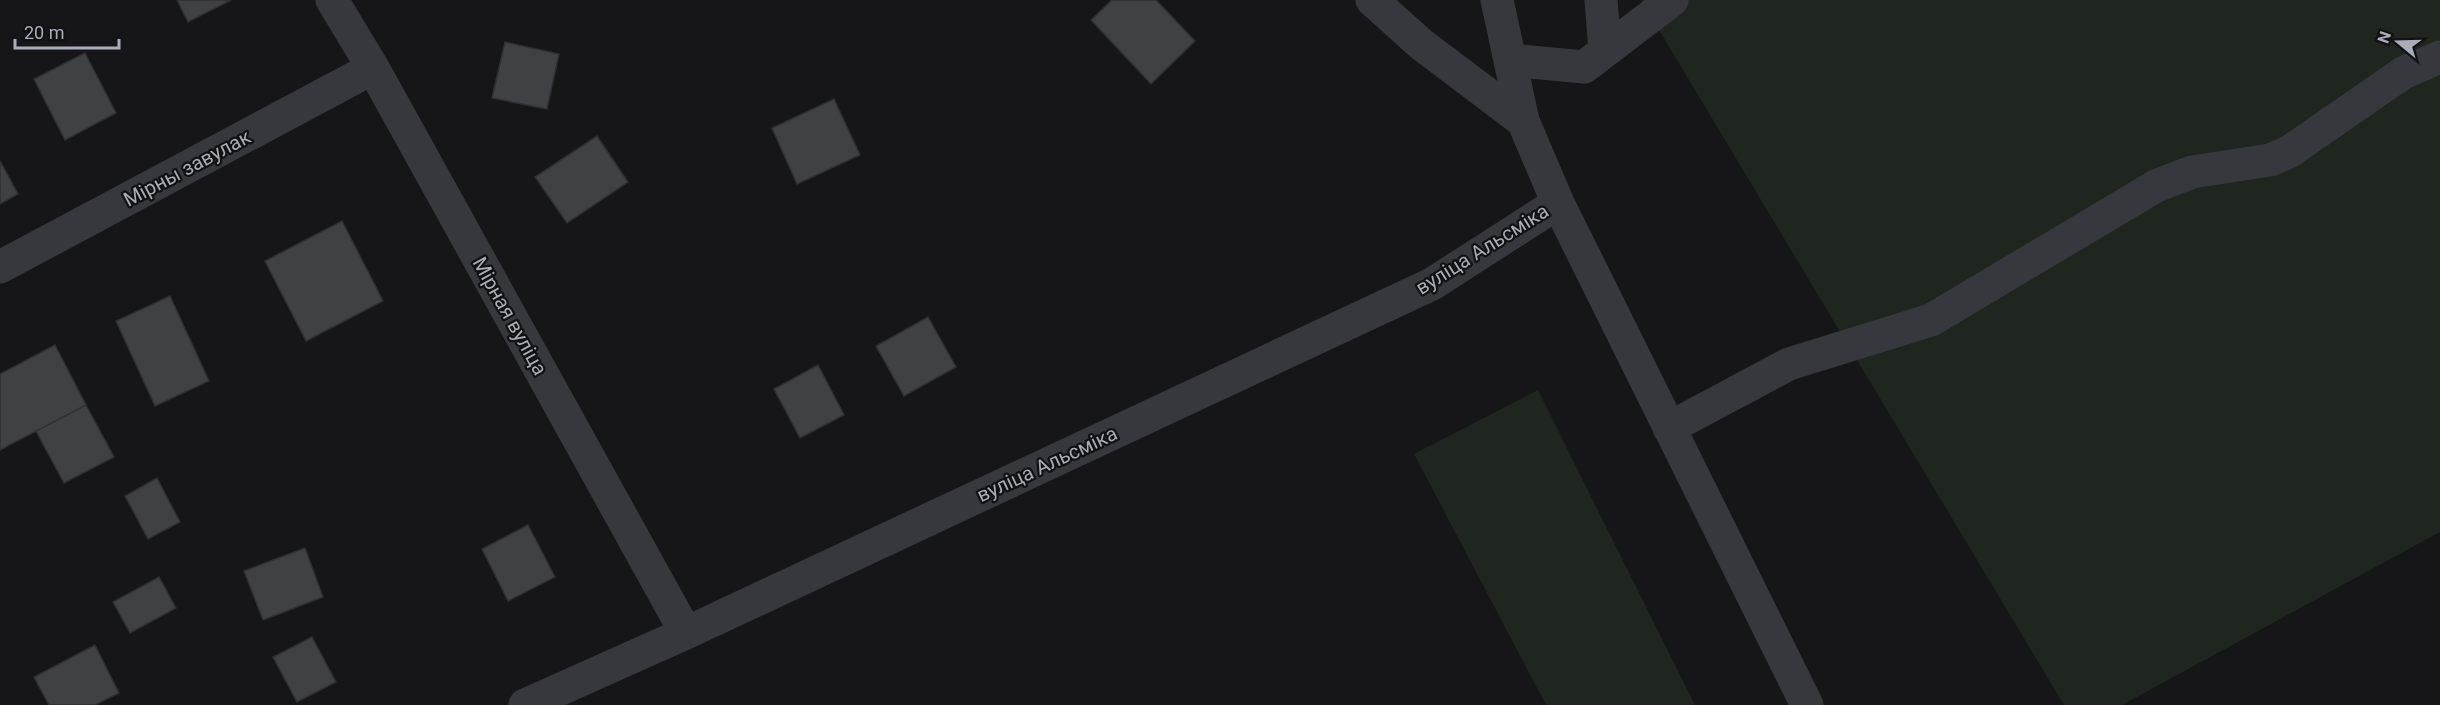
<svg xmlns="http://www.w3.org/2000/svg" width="2440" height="705" viewBox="0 0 2440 705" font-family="Roboto,sans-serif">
<rect width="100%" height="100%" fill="#161618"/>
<path fill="#1e261f" d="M1641,0h799v532l-318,173h-58z
M1538,390l157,315h-149l-132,-251z"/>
<path fill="#404145" stroke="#303034" stroke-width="1.5" d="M177,0h54l-43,22z
M1112,0h44l39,41 -44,43 -60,-64z
M505,42l54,12 -12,55 -55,-11z
M85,53l31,60 -51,27 -31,-61z
M834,99l26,56 -63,29 -25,-56z
M597,136l31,46 -61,41 -32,-46z
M0,161l18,33 -18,10z
M342,221l41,80 -77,40 -41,-80z
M170,296l39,85 -54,25 -39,-85z
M928,317l28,50 -52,29 -28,-50z
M55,345l31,60 -86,45v-76z
M818,365l26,50 -44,23 -26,-49z
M86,405l28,52 -50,26 -28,-52z
M157,478l23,44 -32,17 -23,-43z
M528,525l27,52 -47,24 -26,-52z
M305,548l18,49 -60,23 -19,-49z
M159,577l17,31 -46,25 -17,-31z
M312,637l24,45 -39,20 -24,-45z
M95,645l24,48 -24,12h-46l-15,-28z"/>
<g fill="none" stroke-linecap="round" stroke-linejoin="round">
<path stroke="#37383d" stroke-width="33" d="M332,0l41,68 313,565
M1372,0l49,44 102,77
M1497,0l26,121 35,82 249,502
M1601,0l4,51
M1510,60l74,7 88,-67
M0,267l373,-199
M1669,428l120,-64 142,-44 225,-134 36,-14 78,-12 19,-8 114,-79 37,-16
M525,705l161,-72 746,-349 126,-81"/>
</g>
<g text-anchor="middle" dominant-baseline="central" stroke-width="4.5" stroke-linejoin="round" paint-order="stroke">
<g font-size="20" fill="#a8adb8" stroke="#111113">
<text transform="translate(187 168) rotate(-28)">Мірны завулак</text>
<text transform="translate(1482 249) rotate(-32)">вуліца Альсміка</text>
<text transform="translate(510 316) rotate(61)">Мірная вуліца</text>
<text transform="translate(1047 464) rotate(-25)">вуліца Альсміка</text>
</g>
</g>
<g transform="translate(2398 42) rotate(289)" stroke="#111113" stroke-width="4.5" paint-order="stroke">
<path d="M0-4.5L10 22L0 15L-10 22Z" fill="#a8adb8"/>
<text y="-9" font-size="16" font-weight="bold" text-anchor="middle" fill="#a8adb8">N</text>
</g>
<path d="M15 39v9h104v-9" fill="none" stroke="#a8adb8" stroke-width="3"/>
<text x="24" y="39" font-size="18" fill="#a8adb8" stroke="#111113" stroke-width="4.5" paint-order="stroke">20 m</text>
</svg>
